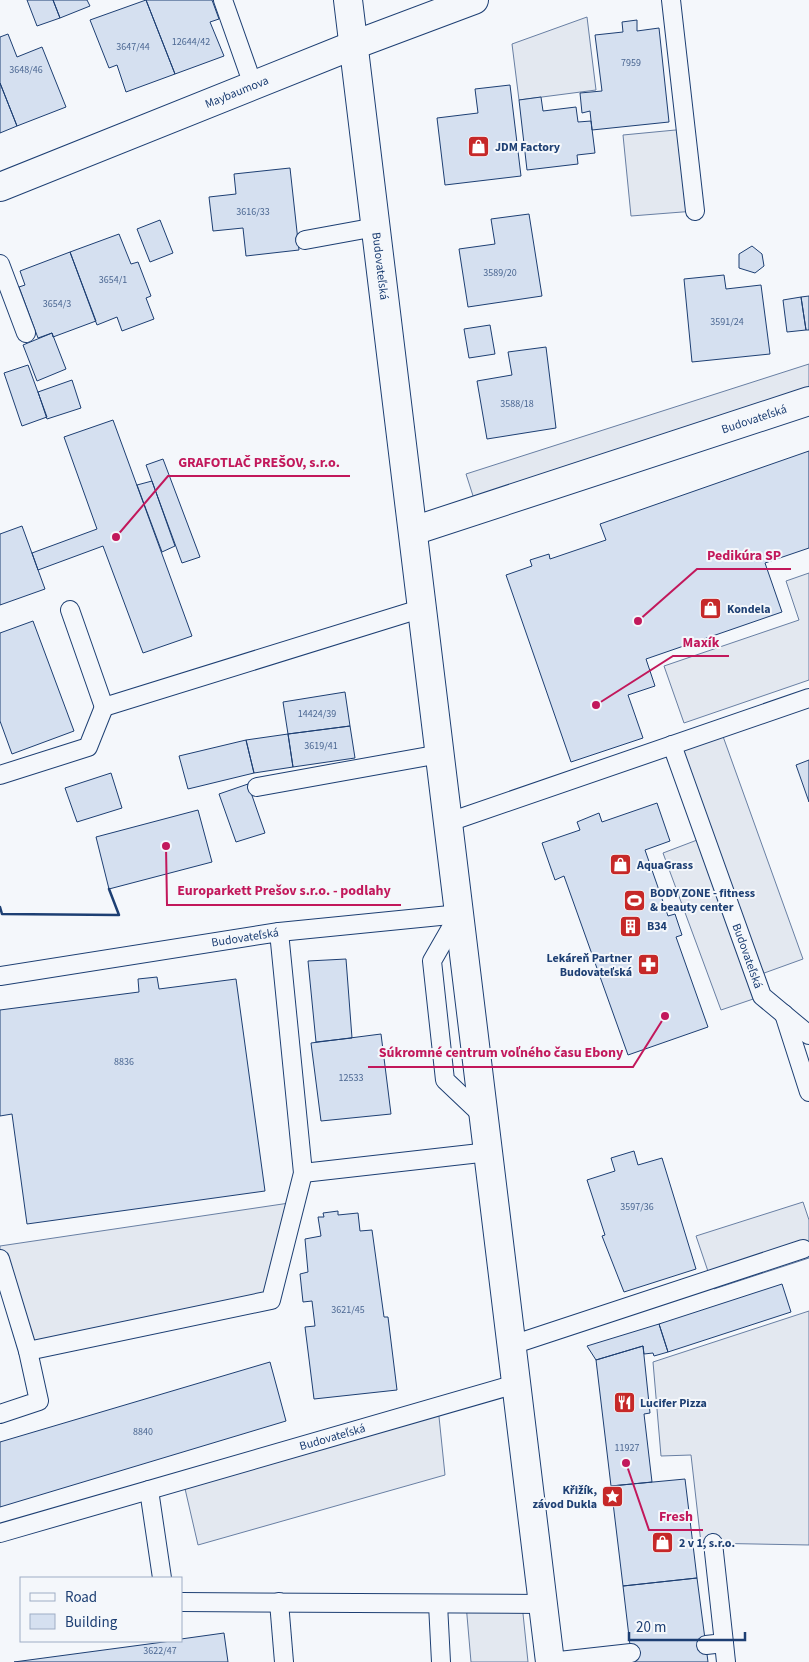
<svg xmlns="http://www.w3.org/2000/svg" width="809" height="1662" viewBox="0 0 809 1662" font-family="'Source Sans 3',sans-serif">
<rect width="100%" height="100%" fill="#f4f7fb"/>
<path fill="#e3e8f0" stroke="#687fa3" d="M587,17l9,73 -77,10 -7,-56z
M686,129l9,82 -64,5 -8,-81z
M809,364v30l-334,108 -9,-28z
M809,573v107l-125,43 -20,-57 135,-46 -13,-39z
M720,728l83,231 -47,17 6,20 -41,14 -58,-157 42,-16 -33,-92z
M296,1202l-25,98 -243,51 -28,-92v-13z
M803,1202l6,18v38l-95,31 -18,-53z
M809,1311v234l-108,-2 -10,-88 -30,1 -8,-94z
M438,1407l7,68 -247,70 -15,-65z
M466,1604h56l6,58h-57z"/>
<path fill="#d5e0f0" stroke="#1d3f73" d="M27,0h26l7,18 -23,8z
M53,0h34l3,6 -30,12z
M146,0l29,74 -49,18 -9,-27 -8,3 -19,-48z
M146,0h66l7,19 -9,3 14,34 -49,18z
M637,20v11l22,-3 10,94 -77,8 -2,-19 -8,2 -2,-20 22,-2 -7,-56 28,-3 -1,-10z
M8,34l9,23 25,-10 24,60 -49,19 -17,-43v-46z
M0,83l17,43 -17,7z
M510,85l11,91 -76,9 -8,-67 41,-5 -3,-24z
M541,97l2,14 33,-4 2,15 13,-1 4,32 -18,2 1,9 -51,6 -8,-70z
M290,168l9,82 -53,6 -3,-28 -30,3 -4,-34 27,-3 -2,-20z
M529,214l13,82 -74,11 -9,-58 36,-5 -4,-25z
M160,220l13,33 -23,9 -13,-33z
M119,234l12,30 7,-2 13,34 -5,2 8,21 -32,12 -5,-14 -20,8 -27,-73z
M752,246l10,8 2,12 -9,7 -16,-5v-14z
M70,252l26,69 -43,16 -1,-4 -14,5 -19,-51 6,-2 -5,-14z
M724,275l2,14 35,-4 9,69 -78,8 -8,-83z
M809,296v34h-3l-5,-33z
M801,297l5,33 -19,2 -4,-32z
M490,325l5,29 -26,4 -5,-29z
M52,333l14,36 -29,12 -14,-36z
M546,347l10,81 -69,11 -10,-58 35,-6 -4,-23z
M28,365l19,52 -25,9 -18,-53z
M72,380l9,28 -34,11 -9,-27z
M113,420l79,216 -49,17 -40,-107 -65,24 -6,-17 65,-24 -33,-92z
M809,451v97l-44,15 17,49 -136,47 9,27 -27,9 15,43 -72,24 -65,-187 26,-9 -2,-6 19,-6 1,5 56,-19 -6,-16z
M163,459l37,98 -18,6 -36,-98z
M152,481l23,65 -13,6 -25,-67z
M22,526l23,63 -45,16v-71z
M33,621l41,110 -62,23 -12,-33v-88z
M345,692l5,34 -62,8 -5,-32z
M350,726l5,32 -62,9 -5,-33z
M288,734l5,33 -39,6 -8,-33z
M246,740l8,33 -66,16 -9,-33z
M809,760v42l-13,-37z
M111,773l11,35 -45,14 -12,-34z
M248,784l17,49 -29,9 -17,-48z
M657,803l13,38 -25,9 23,66 7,-2 7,21 -6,2 32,90 -80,28 -64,-179 -9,4 -13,-37 38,-13 -3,-8 22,-9 3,9z
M198,810l14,52 -103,27 -13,-52z
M346,959l6,79 -36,4 -8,-81z
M157,977l2,12 77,-10 29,212 -238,33 -15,-110 -12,2v-106l139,-18 -1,-13z
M381,1034l10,80 -70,7 -10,-78z
M634,1151l4,14 24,-7 34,111 -72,23 -22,-56 3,-1 -18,-55 28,-9 -4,-13z
M338,1211v4l20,-2 2,18 12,-1 12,87h4l9,73 -83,9 -9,-72 10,-1 -3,-25 -9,1 -3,-28 8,-2 -3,-33 16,-3 -3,-19h6l-1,-4z
M782,1284l9,28 -123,40 -9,-28z
M659,1324l9,28 -14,4 -1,-3 -9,1 -1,-8 -47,14 -9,-14z
M643,1346l7,67 -6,1 8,68 -41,4 -15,-126z
M270,1362l16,59 -286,86v-65z
M685,1479l12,99 -74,8 -12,-100z
M697,1578l11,84h-76l-9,-76z
M224,1633l4,29h-214l157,-21h10v-2z"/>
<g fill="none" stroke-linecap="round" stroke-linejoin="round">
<defs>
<g id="lane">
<path d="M223,0l30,85"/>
<path d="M671,0l24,211"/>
<path d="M305,240l71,-13"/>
<path d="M0,264l26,69"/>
<path d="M70,610l34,97 319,-99"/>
<path id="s1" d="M672,745l90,251 47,39"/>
<path d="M0,775l88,-28 16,-40"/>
<path d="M257,787l183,-33"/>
<path d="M449,822l360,-124"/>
<path d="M459,914l-27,47 13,119 39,37"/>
<path d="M279,932l181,-18"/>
<path id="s2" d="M0,976l279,-44 24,241 -32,127 -243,51 -28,-92"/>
<path d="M784,1014l25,78"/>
<path d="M303,1173l186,-21"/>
<path d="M512,1345l291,-96"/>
<path d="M0,1414l39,-13 -11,-50"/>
<path d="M149,1490l13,88"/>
<path id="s3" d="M0,1533l516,-149"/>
<path d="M181,1602l362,2"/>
<path d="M279,1602l5,60"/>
<path d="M438,1604l3,58"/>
<path d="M724,1643l2,19"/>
<path d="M706,1645l18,-2 -11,-100"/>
<path d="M550,1662l81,-9"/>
</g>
<g id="street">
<path id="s4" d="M348,0l202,1662"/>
<path id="s5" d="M0,187l354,-142 120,-45"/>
<path id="s6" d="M413,531l396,-130"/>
</g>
</defs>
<use href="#lane" stroke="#1d3f73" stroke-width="20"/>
<use href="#street" stroke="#1d3f73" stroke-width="30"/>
<use href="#lane" stroke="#f4f7fb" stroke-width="18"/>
<use href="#street" stroke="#f4f7fb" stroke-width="28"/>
<path stroke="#1d3f73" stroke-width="2.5" d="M0,907l2,7 117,1 -10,-26"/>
</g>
<defs>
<symbol id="shop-square" viewBox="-11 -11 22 22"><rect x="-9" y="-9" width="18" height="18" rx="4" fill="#c62828" stroke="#f4f7fb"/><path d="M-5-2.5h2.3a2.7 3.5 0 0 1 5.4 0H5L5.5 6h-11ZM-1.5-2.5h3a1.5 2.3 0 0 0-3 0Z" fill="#fff"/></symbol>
<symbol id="stadium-square" viewBox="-11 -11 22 22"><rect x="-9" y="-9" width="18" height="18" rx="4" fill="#c62828" stroke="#f4f7fb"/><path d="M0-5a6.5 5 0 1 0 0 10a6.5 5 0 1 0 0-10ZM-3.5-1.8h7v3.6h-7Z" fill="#fff"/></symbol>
<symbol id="building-square" viewBox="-11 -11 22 22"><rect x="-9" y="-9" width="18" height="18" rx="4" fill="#c62828" stroke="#f4f7fb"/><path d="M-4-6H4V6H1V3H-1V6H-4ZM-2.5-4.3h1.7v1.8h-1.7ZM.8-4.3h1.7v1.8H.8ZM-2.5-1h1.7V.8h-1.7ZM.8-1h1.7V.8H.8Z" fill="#fff"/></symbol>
<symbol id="pharmacy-square" viewBox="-11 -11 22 22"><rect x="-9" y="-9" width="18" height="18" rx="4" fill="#c62828" stroke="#f4f7fb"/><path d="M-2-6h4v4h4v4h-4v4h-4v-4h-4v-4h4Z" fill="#fff"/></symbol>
<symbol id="restaurant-square" viewBox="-11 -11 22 22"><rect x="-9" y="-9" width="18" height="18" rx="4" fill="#c62828" stroke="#f4f7fb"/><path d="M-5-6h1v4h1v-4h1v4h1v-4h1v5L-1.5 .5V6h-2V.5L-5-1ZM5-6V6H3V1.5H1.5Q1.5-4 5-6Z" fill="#fff"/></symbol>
<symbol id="sight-square" viewBox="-11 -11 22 22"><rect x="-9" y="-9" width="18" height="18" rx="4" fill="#c62828" stroke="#f4f7fb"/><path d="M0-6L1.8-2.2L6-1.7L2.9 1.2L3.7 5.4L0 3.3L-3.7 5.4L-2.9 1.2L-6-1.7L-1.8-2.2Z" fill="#fff"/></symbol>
</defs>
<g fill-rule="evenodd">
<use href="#shop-square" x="466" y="134" width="25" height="25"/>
<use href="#shop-square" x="698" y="596" width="25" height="25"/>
<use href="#shop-square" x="608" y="852" width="25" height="25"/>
<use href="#stadium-square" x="622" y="888" width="25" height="25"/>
<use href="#building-square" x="618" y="914" width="25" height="25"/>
<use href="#pharmacy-square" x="636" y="952" width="25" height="25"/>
<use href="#restaurant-square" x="612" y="1390" width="25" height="25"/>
<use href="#sight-square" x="600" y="1484" width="25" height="25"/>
<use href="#shop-square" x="650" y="1530" width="25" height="25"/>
</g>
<g text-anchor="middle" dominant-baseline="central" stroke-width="4" stroke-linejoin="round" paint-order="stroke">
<g font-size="10" fill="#4b6792">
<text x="191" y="42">12644/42</text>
<text x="133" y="47">3647/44</text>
<text x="631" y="63">7959</text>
<text x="26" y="70">3648/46</text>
<text x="253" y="212">3616/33</text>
<text x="500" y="273">3589/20</text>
<text x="113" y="280">3654/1</text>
<text x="57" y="304">3654/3</text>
<text x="727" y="322">3591/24</text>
<text x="517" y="404">3588/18</text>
<text x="317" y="714">14424/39</text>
<text x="321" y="746">3619/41</text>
<text x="124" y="1062">8836</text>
<text x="351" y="1078">12533</text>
<text x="637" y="1207">3597/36</text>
<text x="348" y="1310">3621/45</text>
<text x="143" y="1432">8840</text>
<text x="627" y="1448">11927</text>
<text x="160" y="1651">3622/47</text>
</g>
<g font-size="12" fill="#1d3f73" stroke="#f4f7fb">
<text stroke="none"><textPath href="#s5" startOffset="255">Maybaumova</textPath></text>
<text stroke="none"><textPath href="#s4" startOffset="268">Budovateľská</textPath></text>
<text stroke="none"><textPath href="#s6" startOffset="359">Budovateľská</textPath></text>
<text stroke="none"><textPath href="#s2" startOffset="248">Budovateľská</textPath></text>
<text stroke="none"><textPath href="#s1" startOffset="224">Budovateľská</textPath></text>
<text stroke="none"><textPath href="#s3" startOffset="346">Budovateľská</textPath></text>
</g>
<g font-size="12" font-weight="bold" fill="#1d3f73" stroke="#f4f7fb" text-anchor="start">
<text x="495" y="147">JDM Factory</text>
<text x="727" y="609">Kondela</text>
<text x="637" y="865">AquaGrass</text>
<text x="650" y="893">BODY ZONE - fitness<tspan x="650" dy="14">&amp; beauty center</tspan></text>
<text x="647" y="926">B34</text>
<text x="632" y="958" text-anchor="end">Lekáreň Partner<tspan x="632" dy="14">Budovateľská</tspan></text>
<text x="640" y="1403">Lucifer Pizza</text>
<text x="597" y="1490" text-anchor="end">Křižík,<tspan x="597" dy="14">závod Dukla</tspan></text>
<text x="679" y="1543">2 v 1, s.r.o.</text>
</g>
</g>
<path fill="none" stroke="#c2185b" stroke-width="2" d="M116 537L168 476H350M638 621L697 569H791M596 705L673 656H729M166 846L167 905H401M665 1016L633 1067H368M626 1463L649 1530H703"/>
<g fill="#c2185b" stroke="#f4f7fb" stroke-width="2">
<circle cx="116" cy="537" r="5"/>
<circle cx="638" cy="621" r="5"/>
<circle cx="596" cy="705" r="5"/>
<circle cx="166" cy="846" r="5"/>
<circle cx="665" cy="1016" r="5"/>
<circle cx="626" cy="1463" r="5"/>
</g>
<g font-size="14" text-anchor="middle" font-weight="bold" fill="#c2185b" stroke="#f4f7fb" stroke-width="4" stroke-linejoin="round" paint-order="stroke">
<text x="259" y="467">GRAFOTLAČ PREŠOV, s.r.o.</text>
<text x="744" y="560">Pedikúra SP</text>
<text x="701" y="647">Maxík</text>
<text x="284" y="895">Europarkett Prešov s.r.o. - podlahy</text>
<text x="501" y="1057">Súkromné centrum voľného času Ebony</text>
<text x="676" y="1521">Fresh</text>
</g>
<rect x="20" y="1577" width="162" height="65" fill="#f4f7fb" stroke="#9eadc5"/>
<rect x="30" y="1593" width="25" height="8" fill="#f4f7fb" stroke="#9eadc5"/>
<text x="65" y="1602" font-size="15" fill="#1d3f73">Road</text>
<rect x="30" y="1614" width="25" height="15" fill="#d5e0f0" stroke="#9eadc5"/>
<text x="65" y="1627" font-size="15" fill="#1d3f73">Building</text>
<path d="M629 1632v8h116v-8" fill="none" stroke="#1d3f73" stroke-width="2.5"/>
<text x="636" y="1632" font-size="15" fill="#1d3f73" stroke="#f4f7fb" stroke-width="4" paint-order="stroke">20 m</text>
</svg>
